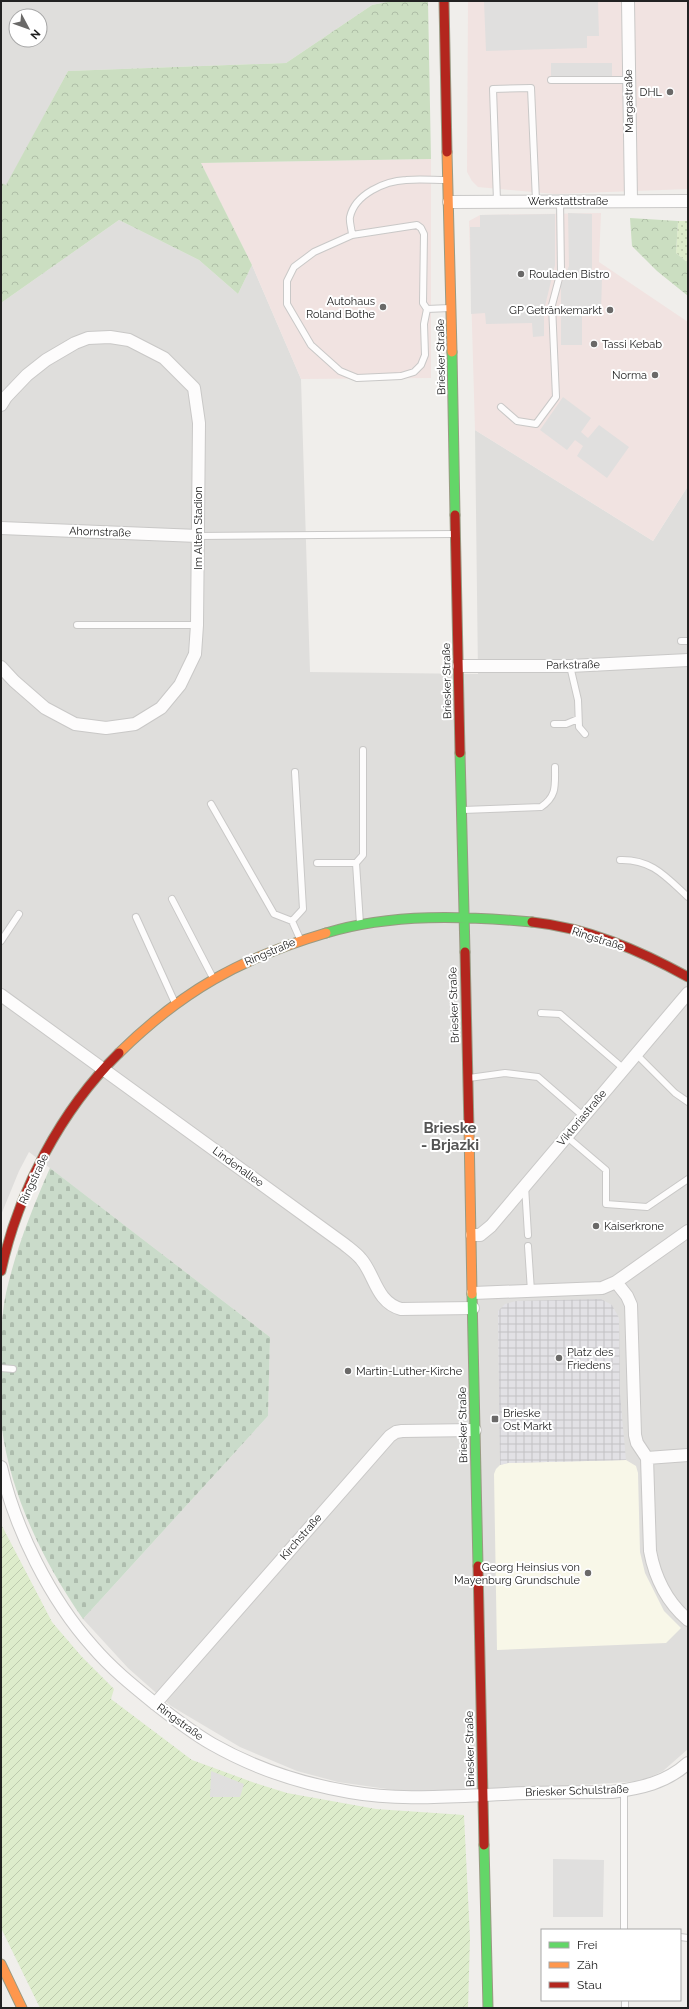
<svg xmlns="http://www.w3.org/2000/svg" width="689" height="2009" viewBox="0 0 689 2009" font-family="Raleway,sans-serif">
<defs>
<pattern id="grass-dots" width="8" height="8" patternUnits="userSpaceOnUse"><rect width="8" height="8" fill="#ddeccb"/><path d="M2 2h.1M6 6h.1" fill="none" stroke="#bdcaae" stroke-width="1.8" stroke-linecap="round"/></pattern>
<pattern id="forest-crowns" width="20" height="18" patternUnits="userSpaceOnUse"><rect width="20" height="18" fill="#cbdec1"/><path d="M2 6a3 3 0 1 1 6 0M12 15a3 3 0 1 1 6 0" fill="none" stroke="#aebea6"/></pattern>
<pattern id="cemetery-stones" width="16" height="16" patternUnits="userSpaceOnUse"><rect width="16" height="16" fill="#cadbca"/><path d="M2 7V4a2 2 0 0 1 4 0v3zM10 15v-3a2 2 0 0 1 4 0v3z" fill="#adbcad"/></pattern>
<pattern id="garden-furrows" width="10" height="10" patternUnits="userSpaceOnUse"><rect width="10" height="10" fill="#ddeccb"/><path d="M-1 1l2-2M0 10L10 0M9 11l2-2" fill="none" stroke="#bdcaae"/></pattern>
<pattern id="plaza-grid" width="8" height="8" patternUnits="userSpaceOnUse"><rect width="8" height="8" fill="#e2e1e5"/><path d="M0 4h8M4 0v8" fill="none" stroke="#c2c1c4"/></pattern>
</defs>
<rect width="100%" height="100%" fill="#f0eeeb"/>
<path fill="#dfdedc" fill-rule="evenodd" d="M1,1h391l-20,4 -86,58 -218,8 -62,115 -5,-3zM16,16h24v24h-24z
M119,220l80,40 39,34 14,-29 49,114 9,293 168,2 -3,-244 178,111 35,-55v1263l-25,22 -21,10 -213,14 -91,-13 -41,-11 -57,-24 -69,-41 -43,-38 -45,-49 185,-203 2,-79 -241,-185 -10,19 -18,44v-912z"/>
<path fill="#f1e3e1" d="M468,1h220v188l-133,5 -77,-7 -6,-6 -5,-9z
M431,159v219l-130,1 -49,-114 -51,-102z
M601,213l-2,49 89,60v164l-35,55 -178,-111 -6,-209 11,-6z"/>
<path fill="#f8f7e8" d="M626,1460l10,6 2,7 2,79 5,21 19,38 17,17 -15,15 -169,7 -3,-176 2,-5 4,-4 8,-2z"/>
<path fill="url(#grass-dots)" d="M678,221h10v42l-12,-10z"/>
<path fill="url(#forest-crowns)" d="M392,1h36l3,158 -230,4 51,102 -14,29 -39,-34 -80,-40 -118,83v-120l5,2 62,-114 218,-8 86,-58z
M630,218l48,3 -2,32 12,10v33l-31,-25 -25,-25z"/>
<path fill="url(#cemetery-stones)" d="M50,1168l220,169 -2,79 -185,203c-39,-56 -72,-123 -81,-190 -2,-21 -1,-43 -1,-64 0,-23 0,-49 5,-72 10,-44 26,-84 44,-125z"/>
<path fill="url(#garden-furrows)" d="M1,1524l51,98 30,35 32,32 -3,10 81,61 63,23 32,10 89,16 88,6 6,123 -2,70h-428l-39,-80z"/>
<path fill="#e0dfde" d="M484,1h114l1,35h-12v12l-101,3z
M551,63h61v13h-61z
M568,213l24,1v64h10l-1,34h-19v33h-21v-60l8,-19z
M555,214v51l-11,45v26l-11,1 -1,-14 -46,1 -1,-11 -14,1 -1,-87h10v-12z
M563,397l28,21 -10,14 7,6 11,-13 30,22 -22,31 -30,-22 6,-10 -8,-6 -8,10 -27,-20z
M211,1771l33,13 -4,13h-30z
M553,1859l51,1 -1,57h-50z"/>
<path fill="url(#plaza-grid)" d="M601,1299l11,6 7,13 1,76 6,66 -118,3 -8,2 -2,-154 7,-7 11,-3z"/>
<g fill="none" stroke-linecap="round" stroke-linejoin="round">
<defs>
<path id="lane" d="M551,80h78
M497,201l-4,-112 38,-1 5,113
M352,235c0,-5 -3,-13 -2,-18 5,-23 35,-36 56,-37 13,-1 27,0 41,0
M427,309l-3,15 1,31 -4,10 -7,7 -13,4 -44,2 -17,-7 -29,-26 -24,-41v-23l7,-14 20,-15 38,-17 65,-10 4,3 3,6 -1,69 4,6 23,-1
M501,407l16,14 19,3 20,-27 -4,-92 9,-34 -1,-71
M198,536l257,-2
M77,625h120
M681,641h7
M570,666l8,34 1,27 6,7
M554,724h12l12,-5
M211,804l63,110 18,7 11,-12 -8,-137
M463,810l78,-3c16,-11 14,-21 14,-40
M620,860c32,-1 46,17 68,37
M317,863h39
M172,899l41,79
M136,917l39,86
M292,921l8,18
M360,924l-4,-61 7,-8v-105
M1,941l18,-27
M541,1013l19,1 64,55
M636,1054l39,39 13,9
M469,1078l36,-5 33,4 45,39
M566,1136l40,34v34l41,3 41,-28
M525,1186l3,49
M528,1246l3,45
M1,1368l12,1
M624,1790v140
M680,1937l8,1
M625,2000v7"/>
<path id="street" d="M628,1l3,200
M449,202l239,-1
M1,405l5,-8 21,-22 19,-15 29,-17 13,-5 22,-1 19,3 35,18 30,30 5,35 -2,202 -2,29 -15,31 -19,23 -26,16 -29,4 -31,-4 -30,-16 -31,-27 -13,-14
M1,528l197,8
M459,666h111l118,-6
M1,995l343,249c6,5 12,9 17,15 14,16 15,43 40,50l72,-1
M472,1235h8l11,-9 197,-233
M616,1282l11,14 4,9 4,130 2,8 10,15
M473,1293l129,-5 14,-6 72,-51
M647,1458l3,93c5,27 17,51 38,69
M647,1458l41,-3
M1,1467c14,62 49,132 92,180 18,21 39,38 60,55 19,15 38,30 59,42 42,24 91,40 138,48 45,8 90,5 135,3 42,-3 85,-3 127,-3 29,-4 54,-9 76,-29
M155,1704l235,-268 6,-4 6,-1 73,-1"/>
<path id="fast" d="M452,352l3,163
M460,753l5,199
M326,933c66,-20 139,-17 206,-11
M472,1294l6,272
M484,1845l4,163"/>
<path id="slow" d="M447,152l5,200
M119,1053c63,-62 122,-95 207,-120
M469,1129l3,165
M1,1964l21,44"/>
<path id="jam" d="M444,1l3,151
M455,515l5,238
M532,922c56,6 107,28 156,55
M465,952l4,177
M1,1271c17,-79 60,-161 118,-218
M478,1566l6,279"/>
</defs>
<use href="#lane" stroke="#c9c8c7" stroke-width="8"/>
<use href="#street" stroke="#c9c8c7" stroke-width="14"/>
<use href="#fast" stroke="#999a82" stroke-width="11"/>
<use href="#slow" stroke="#999a82" stroke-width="11"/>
<use href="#jam" stroke="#999a82" stroke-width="11"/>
<use href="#lane" stroke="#fdfcfc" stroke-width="6"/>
<use href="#street" stroke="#fdfcfc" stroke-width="12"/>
<use href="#fast" stroke="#63d668" stroke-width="9"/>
<use href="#slow" stroke="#ff974d" stroke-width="9"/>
<use href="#jam" stroke="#b3261e" stroke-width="9"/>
</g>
<g fill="#6a6968" stroke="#fff" stroke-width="1.5">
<circle cx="670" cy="92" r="4"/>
<circle cx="521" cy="274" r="4"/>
<circle cx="383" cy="307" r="4"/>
<circle cx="610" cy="310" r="4"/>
<circle cx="594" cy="344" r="4"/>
<circle cx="655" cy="375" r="4"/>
<circle cx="596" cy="1226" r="4"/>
<circle cx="559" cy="1358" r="4"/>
<circle cx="348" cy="1371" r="4"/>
<rect x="491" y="1415" width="8" height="8" rx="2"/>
<circle cx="588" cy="1573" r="4"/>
</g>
<g text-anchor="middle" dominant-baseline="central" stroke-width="4" stroke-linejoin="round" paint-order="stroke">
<g font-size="11" fill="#222" stroke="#fff" text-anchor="start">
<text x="662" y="92" text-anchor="end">DHL</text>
<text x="529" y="274">Rouladen Bistro</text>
<text x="375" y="301" text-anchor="end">Autohaus<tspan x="375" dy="13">Roland Bothe</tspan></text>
<text x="602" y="310" text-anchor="end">GP Getränkemarkt</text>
<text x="602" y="344">Tassi Kebab</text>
<text x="647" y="375" text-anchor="end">Norma</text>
<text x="604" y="1226">Kaiserkrone</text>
<text x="567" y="1352">Platz des<tspan x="567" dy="13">Friedens</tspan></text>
<text x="356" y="1371">Martin-Luther-Kirche</text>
<text x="503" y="1413">Brieske<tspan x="503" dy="13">Ost Markt</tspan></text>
<text x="580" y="1567" text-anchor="end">Georg Heinsius von<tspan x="580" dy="13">Mayenburg Grundschule</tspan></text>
</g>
<g font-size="11" fill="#222" stroke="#fff">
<text transform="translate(629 101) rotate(-91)">Margastraße</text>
<text x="568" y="201">Werkstattstraße</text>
<text transform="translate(441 357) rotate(-91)">Briesker Straße</text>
<text transform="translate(198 528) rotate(-90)">Im Alten Stadion</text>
<text transform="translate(100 532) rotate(2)">Ahornstraße</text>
<text transform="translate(573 665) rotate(-1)">Parkstraße</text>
<text transform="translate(447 681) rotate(-91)">Briesker Straße</text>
<text transform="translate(598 939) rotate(18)">Ringstraße</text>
<text transform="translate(270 952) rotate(-23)">Ringstraße</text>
<text transform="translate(454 1005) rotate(-92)">Briesker Straße</text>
<text transform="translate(582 1118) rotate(-50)">Viktoriastraße</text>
<text transform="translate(238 1167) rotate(36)">Lindenallee</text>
<text transform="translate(34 1179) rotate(-65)">Ringstraße</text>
<text transform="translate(463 1425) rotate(-91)">Briesker Straße</text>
<text transform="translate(301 1537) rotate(-49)">Kirchstraße</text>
<text transform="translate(180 1722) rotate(36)">Ringstraße</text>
<text transform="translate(470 1749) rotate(-91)">Briesker Straße</text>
<text transform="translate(577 1791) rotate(-2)">Briesker Schulstraße</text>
</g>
<g font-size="15" font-weight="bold" fill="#555" stroke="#fff">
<text x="450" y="1128">Brieske<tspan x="450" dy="17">- Brjazki</tspan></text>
</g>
</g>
<rect width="689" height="2009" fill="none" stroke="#222222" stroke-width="4"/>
<rect x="541" y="1929" width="140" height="72" fill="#ffffff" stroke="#a7a7a7"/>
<rect x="549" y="1942" width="20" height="6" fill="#63d668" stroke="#a7a7a7"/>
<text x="577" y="1949" font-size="12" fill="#222222">Frei</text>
<rect x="549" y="1962" width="20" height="6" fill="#ff974d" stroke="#a7a7a7"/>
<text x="577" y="1969" font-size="12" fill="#222222">Zäh</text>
<rect x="549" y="1982" width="20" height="6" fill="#b3261e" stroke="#a7a7a7"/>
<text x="577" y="1989" font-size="12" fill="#222222">Stau</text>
<g transform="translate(28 28) rotate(131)"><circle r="19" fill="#ffffff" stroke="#a7a7a7"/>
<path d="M0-3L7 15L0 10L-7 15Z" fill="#6a6968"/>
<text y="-6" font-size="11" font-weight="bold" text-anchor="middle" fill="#222222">N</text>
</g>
</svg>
